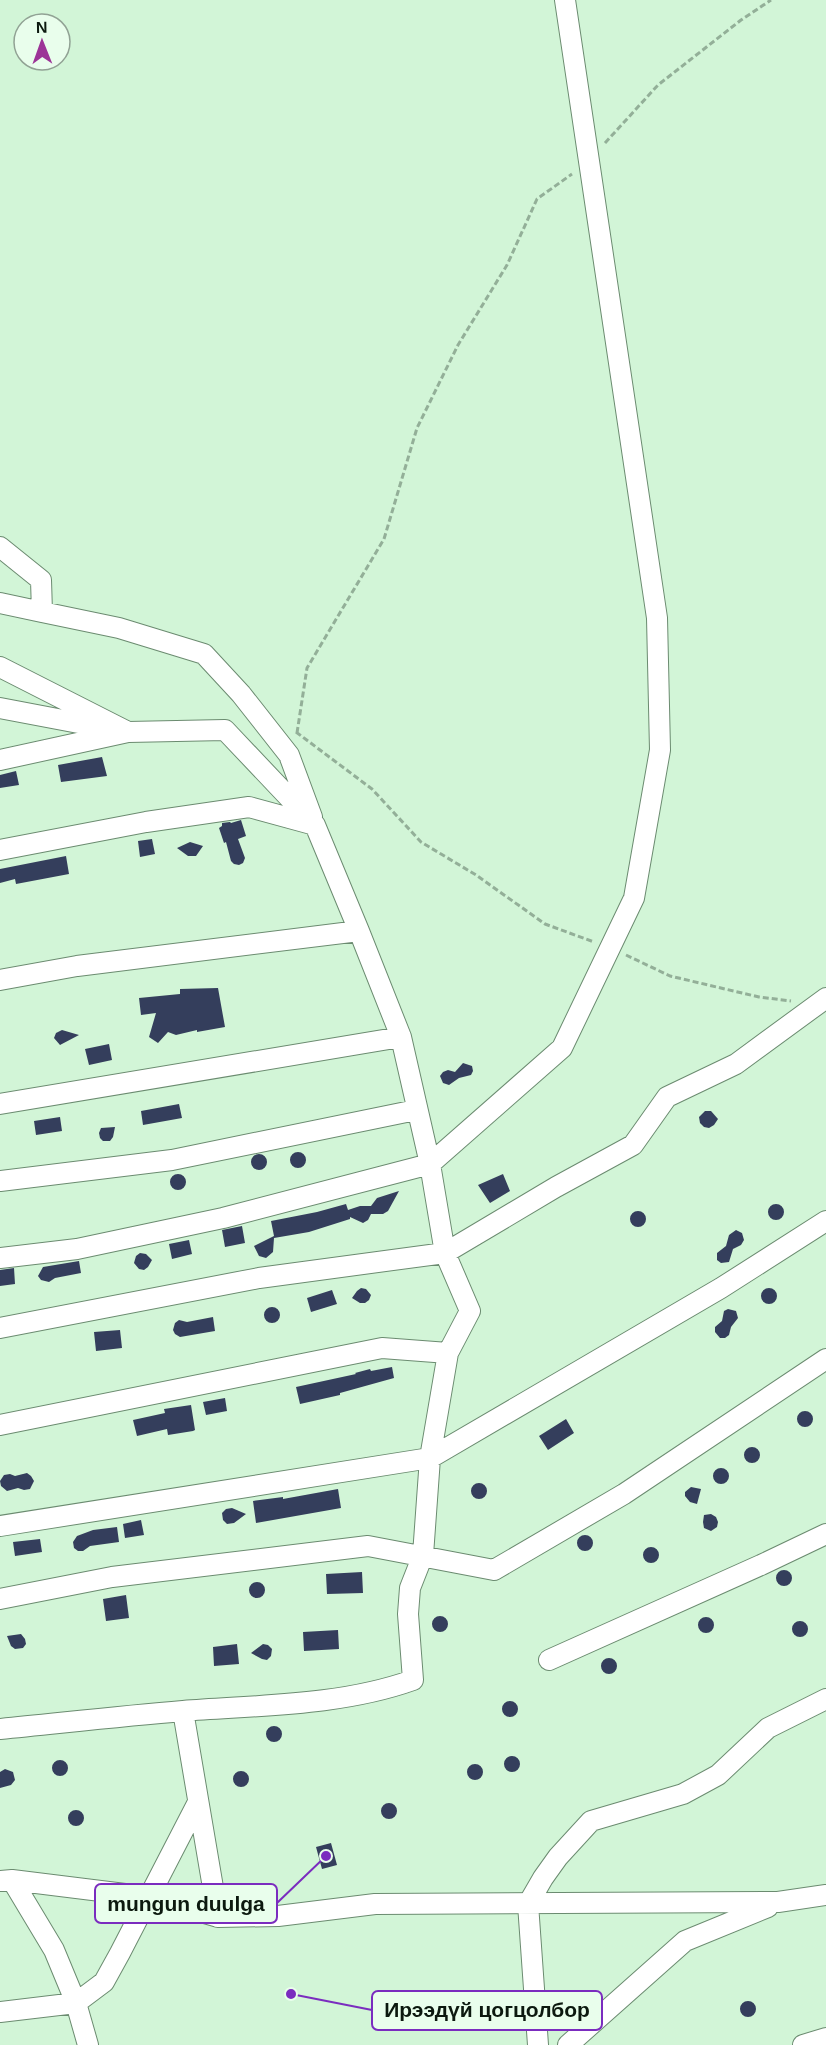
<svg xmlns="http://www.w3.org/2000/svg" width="826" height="2045" viewBox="0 0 826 2045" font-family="Arial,sans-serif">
<rect width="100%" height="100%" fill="#d2f5d7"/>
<path fill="#343e5c" d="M102,757l5,19 -46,6 -3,-17z
M16,771l3,14 -19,3v-13z
M241,820l5,16 -8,3 7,19 -2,5 -4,2 -5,-1 -3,-3 -5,-19 -2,1 -5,-15 3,-2v-3l8,-1 1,1z
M152,839l3,15 -15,3 -2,-16z
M190,842l13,4 -7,10h-8l-11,-8z
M66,856l3,18 -53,10 -1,-5 -15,4v-14z
M218,988l7,39 -28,5v-2l-21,5 -8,-3 -10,11 -9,-6 7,-24 -15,2 -2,-17 41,-4v-5z
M60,1031l2,-1 17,5 -19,10 -6,-7 2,-5z
M109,1044l3,16 -23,5 -4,-16z
M463,1063l9,3 1,5 -2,4 -12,3 -10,7 -6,-2 -3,-7 3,-4 5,-2 7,2z
M179,1104l3,14 -39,7 -2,-14z
M705,1111h6l7,8 -4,6 -5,3 -5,-1 -4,-4 -1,-6z
M60,1117l2,14 -26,4 -2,-14z
M115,1127l-2,10 -3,4h-7l-3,-3 -1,-5 2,-5z
M290 1160a8 8 0 1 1 16 0a8 8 0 1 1-16 0Z
M251 1162a8 8 0 1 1 16 0a8 8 0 1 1-16 0Z
M503,1174l7,17 -20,12 -12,-18z
M170 1182a8 8 0 1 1 16 0a8 8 0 1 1-16 0Z
M399,1191l-11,20 -5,3h-12l-3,6 -5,3 -13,-6v2l-41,13 -35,6 -1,14 -7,6 -7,-2 -5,-10 20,-10 -3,-15 46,-9 29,-8 2,6 12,-4h11l6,-8z
M768 1212a8 8 0 1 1 16 0a8 8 0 1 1-16 0Z
M630 1219a8 8 0 1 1 16 0a8 8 0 1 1-16 0Z
M242,1226l3,17 -20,4 -3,-17z
M736,1230l6,3 2,7 -3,5 -8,4 -4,13 -8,1 -4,-3v-7l9,-7 3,-11z
M189,1240l3,14 -20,5 -3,-15z
M140,1253l6,1 6,6 -4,7 -4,3 -5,-1 -5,-6 2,-7z
M79,1261l2,12 -26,5 -6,4 -8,-2 -3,-4 5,-9z
M14,1268l1,16 -15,2v-16z
M361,1288l5,1 5,6 -2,5 -4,3h-5l-8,-5 5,-7z
M761 1296a8 8 0 1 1 16 0a8 8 0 1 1-16 0Z
M332,1290l5,14 -26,8 -4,-14z
M264 1315a8 8 0 1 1 16 0a8 8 0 1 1-16 0Z
M728,1309l8,2 2,7 -7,9 -2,8 -4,3h-5l-5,-6v-5l7,-6 2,-10z
M213,1317l2,14 -35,6 -5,-3 -2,-4 2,-7 4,-3 8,2z
M120,1330l2,18 -26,3 -2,-19z
M392,1367l2,11 -54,15v2l-40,9 -4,-17 60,-13 -1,-1 15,-4 1,2z
M225,1398l2,13 -21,4 -3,-13z
M191,1405l4,25 -2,1 -25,4 -1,-6 -30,7 -4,-16 32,-7 -1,-4z
M797 1419a8 8 0 1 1 16 0a8 8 0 1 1-16 0Z
M566,1419l8,14 -26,17 -9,-14z
M744 1455a8 8 0 1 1 16 0a8 8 0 1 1-16 0Z
M713 1476a8 8 0 1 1 16 0a8 8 0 1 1-16 0Z
M27,1473l4,3 3,5 -4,8 -6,1 -6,-2 -11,3 -6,-5 -1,-5 4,-6 6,-1 5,2z
M471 1491a8 8 0 1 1 16 0a8 8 0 1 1-16 0Z
M691,1487l10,2 -4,15 -7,-2 -5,-6v-4z
M338,1489l3,19 -85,15 -3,-22 30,-4v2z
M232,1508l14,6 -12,9 -7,1 -4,-4 -1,-7 4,-4z
M711,1514l5,3 2,5 -1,5 -6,4 -7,-3 -1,-6 1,-7z
M141,1520l3,15 -19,3 -2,-14z
M117,1527l2,15 -29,4 -7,5h-5l-4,-3 -1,-6 4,-6 16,-6z
M577 1543a8 8 0 1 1 16 0a8 8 0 1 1-16 0Z
M40,1539l2,13 -27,4 -2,-14z
M643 1555a8 8 0 1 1 16 0a8 8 0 1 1-16 0Z
M776 1578a8 8 0 1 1 16 0a8 8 0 1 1-16 0Z
M362,1572l1,21 -36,1 -1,-20z
M249 1590a8 8 0 1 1 16 0a8 8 0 1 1-16 0Z
M126,1595l3,23 -23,3 -3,-22z
M432 1624a8 8 0 1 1 16 0a8 8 0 1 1-16 0Z
M698 1625a8 8 0 1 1 16 0a8 8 0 1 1-16 0Z
M792 1629a8 8 0 1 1 16 0a8 8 0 1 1-16 0Z
M338,1630l1,19 -35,2 -1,-19z
M21,1634l4,5 1,5 -3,4 -8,1 -4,-3 -4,-10z
M237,1644l2,20 -25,2 -1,-19z
M263,1644l5,1 4,4 -1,7 -4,4 -5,-1 -11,-6z
M601 1666a8 8 0 1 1 16 0a8 8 0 1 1-16 0Z
M502 1709a8 8 0 1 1 16 0a8 8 0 1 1-16 0Z
M266 1734a8 8 0 1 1 16 0a8 8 0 1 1-16 0Z
M504 1764a8 8 0 1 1 16 0a8 8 0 1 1-16 0Z
M52 1768a8 8 0 1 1 16 0a8 8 0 1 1-16 0Z
M467 1772a8 8 0 1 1 16 0a8 8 0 1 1-16 0Z
M5,1769l8,3 2,8 -4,5 -11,3v-16z
M233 1779a8 8 0 1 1 16 0a8 8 0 1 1-16 0Z
M381 1811a8 8 0 1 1 16 0a8 8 0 1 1-16 0Z
M68 1818a8 8 0 1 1 16 0a8 8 0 1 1-16 0Z
M331,1843l6,22 -15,4 -6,-22z
M740 2009a8 8 0 1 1 16 0a8 8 0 1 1-16 0Z"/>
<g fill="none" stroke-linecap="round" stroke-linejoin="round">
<defs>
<path id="street" d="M0,547l41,33 1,32 77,16 85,26 37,40 48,61 23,62
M0,603l42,9
M0,667l128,65
M0,708l105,20
M0,760l128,-28 97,-2 90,95 44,106 42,106 29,127 15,89 25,58 -22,42 -18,105 -7,97 -13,33 -2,26 5,66c-73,26 -154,25 -230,31 -61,5 -122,12 -183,18
M0,850l146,-28 103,-15 66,18
M0,980l77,-14 282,-35
M0,1104l401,-67
M0,1181l172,-21 244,-50
M0,1258l77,-9 146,-31 207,-54 132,-116 72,-150 26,-148 -3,-132 -92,-618
M0,1328l259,-50 186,-25 111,-66 77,-42 34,-48 69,-33 90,-66
M0,1425l382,-77 66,5
M0,1526l430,-68 291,-170 105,-67
M0,1599l112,-22 256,-31 126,24 130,-76 202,-135
M549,1660l212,-95 65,-31
M183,1711l35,206
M12,1880l42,70 22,53 12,42
M0,1881l12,-1 137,17 69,20 60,-1 97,-12 403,-2 48,-7
M0,2012l76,-9 28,-21 16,-29 78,-151
M538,2045l-10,-141 15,-26 15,-21 33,-36 92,-27 35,-19 50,-47 58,-29
M568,2045l117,-104 83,-34
M803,2045l23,-7"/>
</defs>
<use href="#street" stroke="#6b8b70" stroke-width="22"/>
<path stroke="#93af98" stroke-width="3" stroke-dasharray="6 3" stroke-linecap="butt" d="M605,143l53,-58 83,-65 30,-20
M296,732l76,57 49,53 55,33 69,49 49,18
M297,733l10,-65 77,-129 33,-111 41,-83 49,-80 30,-66 35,-25
M626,955l44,21 89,21 32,4"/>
<use href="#street" stroke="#fff" stroke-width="20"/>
</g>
<path fill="none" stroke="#7b2cbf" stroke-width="2" d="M326 1856L277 1903M291 1994L372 2010"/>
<g fill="#7b2cbf" stroke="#e9feec" stroke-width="2">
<circle cx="326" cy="1856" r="6"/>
<circle cx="291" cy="1994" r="6"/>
</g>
<g fill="#e9feec" stroke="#7b2cbf" stroke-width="2">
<rect x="95" y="1884" width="182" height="39" rx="6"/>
<rect x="372" y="1991" width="230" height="39" rx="6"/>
</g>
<g font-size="21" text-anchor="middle" font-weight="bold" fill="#0c190f">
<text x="186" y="1911">mungun duulga</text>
<text x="487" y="2017">Ирээдүй цогцолбор</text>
</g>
<g transform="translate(42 42) rotate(359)"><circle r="28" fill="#e9feec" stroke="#91a294" stroke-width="1.5"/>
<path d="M0-4.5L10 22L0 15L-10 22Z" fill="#9c3497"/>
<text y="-9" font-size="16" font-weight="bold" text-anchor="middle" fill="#0c190f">N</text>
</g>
</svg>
